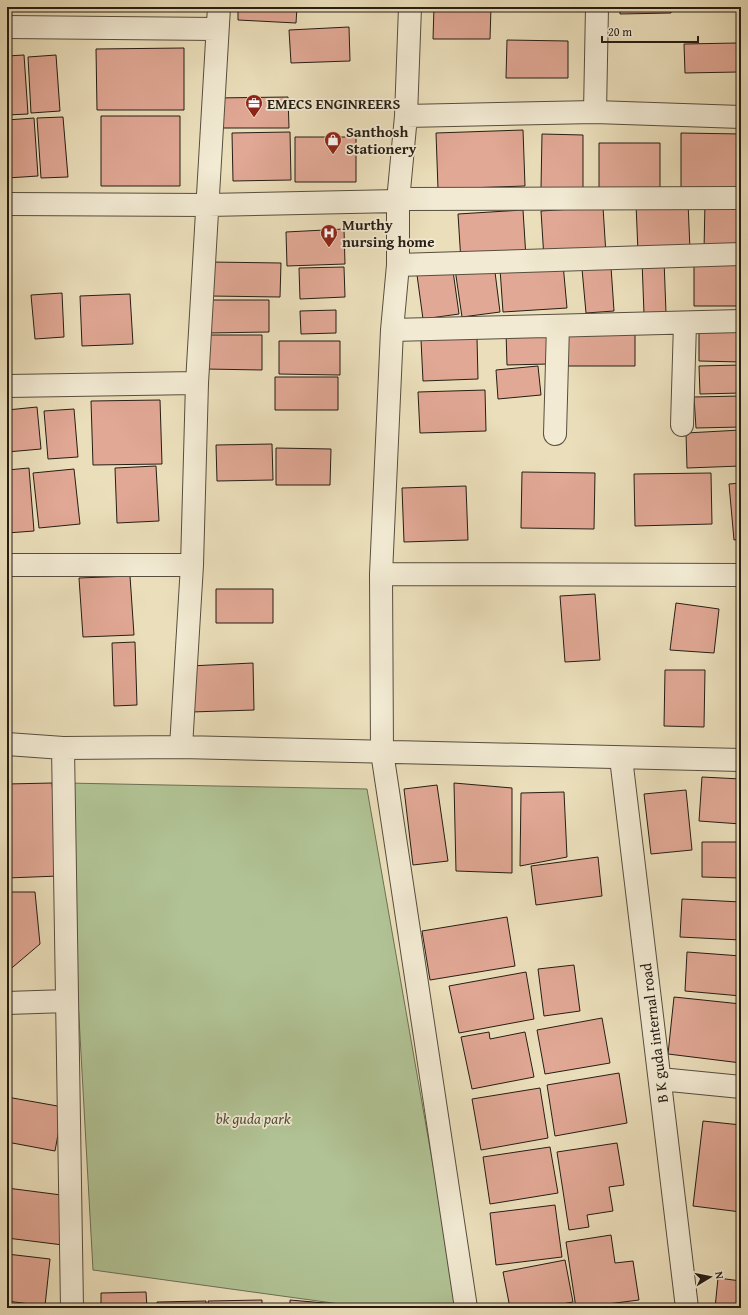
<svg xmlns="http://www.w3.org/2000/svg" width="748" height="1315" viewBox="0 0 748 1315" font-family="'Gentium Book Plus',serif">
<rect width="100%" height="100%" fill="#ebdfbb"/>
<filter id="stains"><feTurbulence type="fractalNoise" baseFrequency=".005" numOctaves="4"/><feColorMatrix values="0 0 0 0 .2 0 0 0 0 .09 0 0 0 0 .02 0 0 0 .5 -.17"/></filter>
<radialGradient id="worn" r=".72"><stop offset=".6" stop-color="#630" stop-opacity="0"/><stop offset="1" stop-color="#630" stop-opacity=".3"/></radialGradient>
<path fill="#b1c395" stroke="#6c7054" d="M66,783l301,6 91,519h-89l-276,-38z"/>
<path fill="#e1a895" stroke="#261d14" d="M238,7h59l-1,16 -58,-3z
M434,7h57l-1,32h-57z
M620,7h51v6l-51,1z
M693,7h43v4l-43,-3z
M349,27l1,34 -59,2 -2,-33z
M507,40l61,1v37h-62z
M737,43l1,29 -53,1 -1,-29z
M184,48v62h-87l-1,-61z
M24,55l4,59 -21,1v-59z
M56,55l4,56 -29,2 -3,-56z
M288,97l1,31h-74v-30z
M101,116h79v70h-79z
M63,117l5,60 -27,1 -4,-60z
M34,118l4,58 -31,2v-58z
M523,130l2,56 -87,3 -2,-56z
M290,132l1,48 -58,1 -1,-48z
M681,133l60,1v54h-60z
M542,134l41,1v54l-42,-1z
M295,137h61v45h-61z
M599,143h61v51h-61z
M705,201h36v50h-37z
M688,202l2,48 -52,2 -2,-48z
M603,207l3,48 -62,4 -3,-48z
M523,210l3,48 -65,4 -3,-48z
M344,229l1,35 -58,2 -1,-34z
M694,258l47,1v47h-47z
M664,260l2,53 -22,1 -2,-53z
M210,262l71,1 -1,34 -70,-1z
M494,264l6,48 -38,5 -7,-48z
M563,264l4,44 -64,4 -3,-43z
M344,267l1,30 -45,2 -1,-31z
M611,267l3,44 -28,2 -4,-44z
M453,271l6,43 -36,5 -6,-44z
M62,293l2,44 -29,2 -4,-44z
M130,294l3,50 -51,2 -2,-50z
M208,300h61v32l-62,1z
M336,310v23l-35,1 -1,-23z
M699,330h42v32l-42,-1z
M547,331l1,33 -41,1 -1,-33z
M635,333v33h-72l-1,-32z
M206,335h56v35l-57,-1z
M477,338l1,41 -55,2 -2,-41z
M279,341h61v34l-61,-1z
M741,365v28l-41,1 -1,-28z
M538,366l3,29 -43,4 -2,-29z
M275,377h63v33h-63z
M485,390l1,41 -66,2 -2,-41z
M741,396v31l-45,1 -2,-31z
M160,400l2,64 -69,1 -2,-64z
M37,407l4,42 -34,3v-42z
M74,409l4,48 -30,2 -4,-48z
M741,430v36l-54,2 -1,-35z
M272,444l1,36 -56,1 -1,-36z
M276,448l55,1 -1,36h-54z
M156,466l3,55 -42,2 -2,-55z
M29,468l5,63 -27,2v-63z
M74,469l6,55 -41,4 -6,-55z
M522,472l73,1 -1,56 -73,-1z
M711,473l1,51 -77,2 -1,-52z
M741,483v56l-7,1 -5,-56z
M466,486l2,54 -64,2 -2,-54z
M130,576l4,59 -51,2 -4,-59z
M216,589h57v34h-57z
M595,594l5,66 -35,2 -5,-66z
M676,603l43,6 -5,44 -44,-3z
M135,642l2,63 -23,1 -2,-63z
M253,663l1,47 -63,2 -2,-46z
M665,670h40l-1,57 -40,-1z
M702,777l39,2v45l-42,-3z
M52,783l7,93 -52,2v-94z
M454,783l58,5v85l-56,-2z
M437,785l11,76 -35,4 -9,-76z
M686,790l6,60 -41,4 -7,-60z
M564,792l3,65 -47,9 1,-73z
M702,842h39v36l-39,-1z
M598,857l4,39 -66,9 -5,-39z
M7,892h28l5,52 -33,28z
M682,899l59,3v38l-61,-3z
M507,917l8,49 -85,14 -8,-49z
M687,952l54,4v40l-56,-5z
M574,965l6,46 -36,5 -6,-47z
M526,972l8,47 -75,14 -10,-47z
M674,997l67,7v59l-73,-9z
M602,1018l8,45 -65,11 -8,-44z
M489,1032l1,7 35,-7 9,45 -62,12 -11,-52z
M619,1073l8,50 -72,13 -8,-51z
M540,1088l8,50 -67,12 -9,-51z
M7,1097l56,10 -8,44 -48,-9z
M703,1121l38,4v87l-48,-6z
M617,1143l7,42 -15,2 4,24 -26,4 2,12 -20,3 -12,-78z
M550,1147l8,46 -68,11 -7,-47z
M7,1188l62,8 -6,49 -56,-7z
M555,1205l7,52 -66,8 -6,-52z
M611,1235l4,28 18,-2 6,39 -63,8 -10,-66z
M7,1254l43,5 -5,47 -38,-5z
M565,1260l8,42 -33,6h-30l-7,-36z
M718,1278l23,3v27h-26z
M146,1292l1,16h-46v-15z
M262,1300v8h-53l-1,-7z
M290,1300l46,4v4h-46z
M206,1301v7h-49v-6z"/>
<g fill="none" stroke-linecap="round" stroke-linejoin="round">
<defs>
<path id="street" d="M410,7l-4,109 -8,85v64l-6,65 -11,244 1,178 84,556
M7,27l210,2
M595,112l2,-105
M406,116l189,-4 146,5
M399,199l340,-1
M7,204l201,1 190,-4
M398,265l343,-11
M392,330l349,-9
M197,383l22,-376
M7,386l190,-3 -5,182 -11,182
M682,425l3,-102
M555,434l3,-108
M7,565h185
M381,574l360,1
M7,744l56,4 118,-1 560,13
M63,748l9,560
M621,758l66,550
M7,1003l60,-2
M660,1079l81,8"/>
</defs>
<use href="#street" stroke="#574e3e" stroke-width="24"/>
<use href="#street" stroke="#f2ead3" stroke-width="22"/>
</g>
<defs>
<symbol id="office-pin" viewBox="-11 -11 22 30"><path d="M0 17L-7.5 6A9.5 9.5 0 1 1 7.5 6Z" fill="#8f2418" stroke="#f2ead3"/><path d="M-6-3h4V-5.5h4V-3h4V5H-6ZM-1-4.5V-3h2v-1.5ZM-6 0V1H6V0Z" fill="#fff"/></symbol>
<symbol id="shop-pin" viewBox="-11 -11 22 30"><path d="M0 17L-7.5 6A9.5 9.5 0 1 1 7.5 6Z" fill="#8f2418" stroke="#f2ead3"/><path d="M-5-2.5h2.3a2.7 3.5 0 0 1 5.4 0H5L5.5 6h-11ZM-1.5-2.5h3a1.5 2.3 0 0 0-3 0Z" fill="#fff"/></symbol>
<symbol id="hospital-pin" viewBox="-11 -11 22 30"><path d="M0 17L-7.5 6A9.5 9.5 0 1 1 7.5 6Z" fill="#8f2418" stroke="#f2ead3"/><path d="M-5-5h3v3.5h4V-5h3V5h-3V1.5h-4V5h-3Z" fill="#fff"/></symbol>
</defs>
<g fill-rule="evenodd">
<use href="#office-pin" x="244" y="93" width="20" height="27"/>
<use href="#shop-pin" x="323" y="130" width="20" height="27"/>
<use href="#hospital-pin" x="319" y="223" width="20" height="27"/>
</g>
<g text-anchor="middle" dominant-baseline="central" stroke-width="3.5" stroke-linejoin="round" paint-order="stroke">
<g font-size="15" font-weight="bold" fill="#261d14" stroke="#f2ead3" text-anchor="start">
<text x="267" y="103">EMECS ENGINREERS</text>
<text x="346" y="131">Santhosh<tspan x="346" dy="17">Stationery</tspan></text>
<text x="342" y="224">Murthy<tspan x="342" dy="17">nursing home</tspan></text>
</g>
<g font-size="15" fill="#261d14" stroke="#f2ead3">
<text transform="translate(654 1033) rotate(-97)">B K guda internal road</text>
</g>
<g font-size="15" font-style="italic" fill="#504f3b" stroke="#f2ead3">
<text x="253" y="1118">bk guda park</text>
</g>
</g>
<rect width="748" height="1315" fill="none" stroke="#ebdfbb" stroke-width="24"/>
<rect x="8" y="8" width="732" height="1299" fill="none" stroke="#261d14" stroke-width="2"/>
<rect x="12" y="12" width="724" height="1291" fill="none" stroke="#261d14"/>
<g transform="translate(710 1277) rotate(80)" stroke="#f2ead3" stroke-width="3" paint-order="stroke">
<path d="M0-3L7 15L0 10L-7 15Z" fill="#261d14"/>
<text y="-6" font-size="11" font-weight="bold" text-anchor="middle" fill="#261d14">N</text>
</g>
<path d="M602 36v6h96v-6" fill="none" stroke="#261d14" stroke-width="2"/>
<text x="608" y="36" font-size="12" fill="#261d14" stroke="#f2ead3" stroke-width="3" paint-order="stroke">20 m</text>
<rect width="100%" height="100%" filter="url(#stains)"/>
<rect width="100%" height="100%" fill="url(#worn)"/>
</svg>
